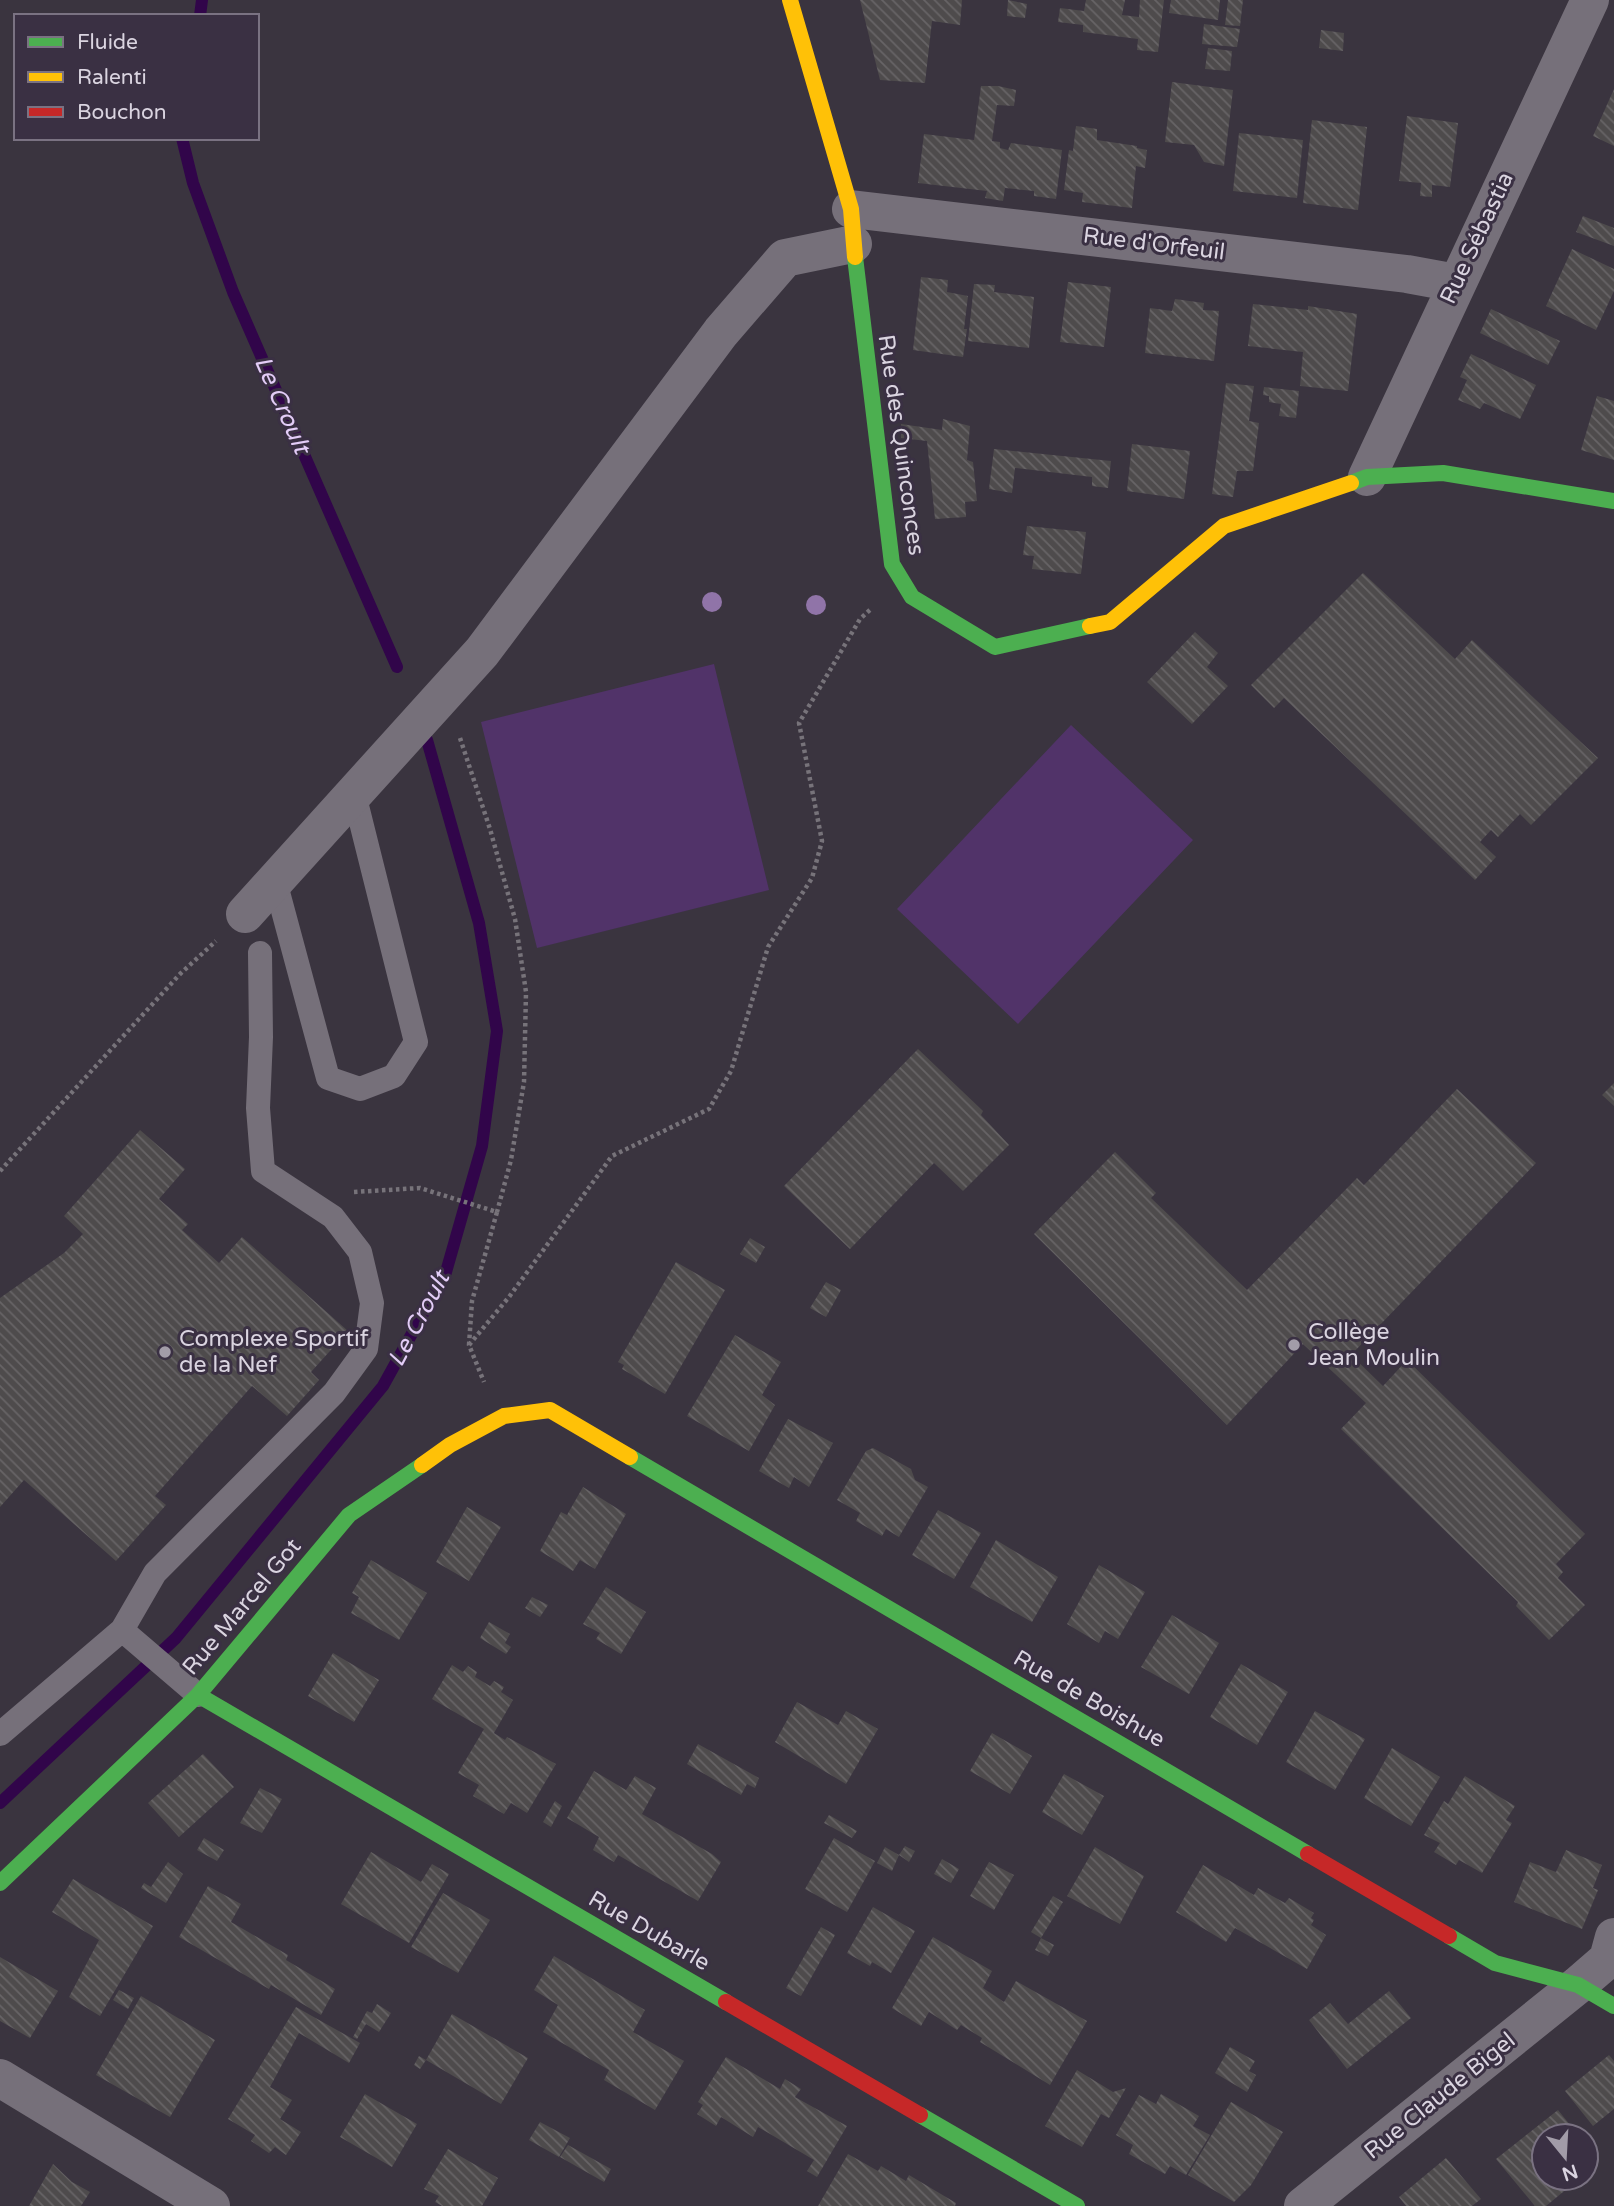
<svg xmlns="http://www.w3.org/2000/svg" width="1614" height="2206" viewBox="0 0 1614 2206" font-family="'Varela Round',sans-serif">
<defs>
<pattern id="building-back-hatch" width="6" height="6" patternUnits="userSpaceOnUse" patternTransform="scale(1.75)"><rect width="6" height="6" fill="#4e4b4c"/><path d="M-1 5l2 2M0 0l6 6M5-1l2 2" fill="none" stroke="#676466"/></pattern>
</defs>
<rect width="100%" height="100%" fill="#3a343f"/>
<path fill="#513369" d="M714,664l55,226 -232,58 -56,-226z
M1071,725l122,115 -175,184 -121,-115z"/>
<g fill="none" stroke-linecap="round" stroke-linejoin="round">
<path stroke="#31054a" stroke-width="12" d="M200,16l2,-16
M182,138l11,45 40,109 164,375
M0,1803l176,-165 207,-252 63,-114 36,-126 15,-115 -18,-108 -52,-183"/>
</g>
<path fill="url(#building-back-hatch)" d="M860,0h102l-2,25 -28,-4 -7,62 -45,-3z
M1008,0l19,4 -2,14 -18,-2z
M1086,0h39l-3,15 17,2 1,-17h24l-6,52 -21,-2 1,-11 -55,-7v-7l-25,-3 2,-14 24,3z
M1171,0h49l-2,20 -49,-7z
M1228,0h15l-3,26 -15,-1z
M1204,24l36,5 -3,18 -35,-3z
M1321,30l23,3 -1,18 -24,-3z
M1208,48l24,3 -2,20 -25,-2z
M1172,82l61,8 -9,76 -20,-4 -10,-17 -29,-3z
M981,86h17l18,4 -2,16 -17,-1 -5,36 8,1v6l8,2 3,-7 51,7 -6,49 -22,-3v-5l-29,-3 -2,13 -18,-3 2,-7 -69,-8 6,-49 50,6z
M1614,89v57l-21,-10z
M1407,116l51,7 -8,64 -18,-2v12l-12,-1 1,-13 -22,-2z
M1312,120l55,7 -9,83 -55,-7z
M1076,126l21,3v11l40,6v2l10,2 -2,18 -9,-2 -4,42 -50,-6 1,-9 -19,-3 5,-40 4,1z
M1239,133l64,7 -6,58 -64,-7z
M1583,216l31,12v18l-38,-14z
M1572,249l42,20v22l-18,39 -50,-24z
M921,277l27,3 -1,12 21,4 -4,33h3l-4,28 -50,-7z
M1068,282l43,5 -7,60 -44,-5z
M974,284l21,1 -1,7 40,5 -5,51 -61,-7z
M1175,299l29,4 -1,7 16,1 -5,50 -69,-8 5,-45 22,3z
M1253,304l55,6v-4l49,8 -9,77 -48,-5 3,-34 -55,-6z
M1491,309l69,32 -12,24 -68,-32z
M1471,354l65,31 -16,34 -36,-16 -4,6 -22,-9 9,-20 -7,-3z
M1226,383l28,3 -5,35 10,2 -6,48h-16l-4,26 -21,-3z
M1264,387l35,4 -3,27 -17,-2 2,-12 -12,-2v-6l-6,-1z
M1597,396l17,5v59l-33,-10z
M943,419l27,7 -3,34 6,2 4,39 -12,1 1,15 -31,2 -8,-78 -26,-3v-14l41,6z
M1132,444l58,7 -6,48 -57,-8z
M994,449l117,12 -3,27 -16,-2v-9l-77,-9 -3,25 -23,-4z
M1027,526l59,6 -5,42 -49,-5 2,-13 -11,-1z
M1363,573l92,86 17,-19 126,118 -67,67 -11,-11 -22,23 -7,-7 -11,12 16,15 -21,23 -191,-182 -10,10 -23,-23z
M1195,632l23,21 -11,14 21,19 -36,38 -45,-42z
M918,1049l65,62 -2,4 28,30 -46,46 -29,-28 -84,86 -66,-63z
M1614,1083v23l-12,-11z
M1457,1089l79,74 -185,192 32,31 24,-26 178,174 -29,30 7,8 -5,6 27,27 -36,35 -33,-34 2,-4 -177,-173 25,-26 -63,-59 -76,81 -193,-191 81,-82 41,41 -5,5 96,92 110,-112 7,7z
M140,1130l45,39 -26,30 29,25 -6,6 37,33 23,-26 106,94 -37,41 8,8 -32,36 -35,-30 -97,110 11,9 -50,56 -92,-81 -24,27v-209l64,-45 19,-19 -19,-18z
M750,1238l15,9 -9,16 -16,-9z
M676,1262l49,28 -60,104 -43,-25 2,-4 -6,-3z
M826,1282l15,8 -15,27 -16,-9z
M735,1335l46,27 -19,33 13,10 -26,46 -62,-35z
M788,1419l45,24 -24,44 -15,-10 -5,11 -30,-17z
M873,1448l38,21 4,11 13,7 -29,50 -13,-8 -4,7 -26,-15 4,-8 -23,-13 29,-49z
M583,1487l43,27 -31,55 -15,-9 -7,11 -33,-20 21,-39 6,3z
M467,1507l34,20 -32,54 -33,-19z
M938,1510l43,23 -27,46 -42,-24z
M996,1540l62,37 -26,45 -62,-35z
M371,1560l56,33 -28,47 -48,-27 8,-16 -7,-4z
M1099,1565l46,27 -27,47 -13,-8 -6,12 -32,-19z
M606,1587l40,25 -25,42 -25,-15 4,-6 -17,-9z
M532,1597l16,8 -8,12 -15,-9z
M1172,1615l47,28 -30,51 -48,-27z
M489,1622l21,12 -5,9 6,4 -5,7 -26,-16z
M333,1653l46,27 -25,42 -46,-26z
M1241,1664l47,28 -31,53 -47,-28z
M452,1665l11,7 5,-6 9,6 -2,5 15,9 4,-5 10,6 -3,5 12,8 -19,33 11,7 2,-3 49,27 -29,49 -16,-10 -7,11 -31,-18 6,-11 -21,-12 26,-44 -52,-30z
M797,1702l41,23 8,-14 32,18 -32,55 -71,-42z
M1315,1711l50,28 -30,51 -49,-28z
M992,1733l40,23 -22,38 -40,-23z
M698,1744l61,34 -4,10 -8,-4 -6,11 -54,-31z
M1392,1748l48,29 -29,49 -47,-28z
M203,1754l31,33 -55,50 -31,-34z
M594,1771l32,19 9,-14 21,12 -14,26 70,40 9,8 -23,39 -80,-46 -4,7 -21,-12 6,-13 -32,-19z
M1064,1774l40,22 -22,39 -40,-23z
M1465,1776l50,30 -9,14 6,3 -30,50 -23,-13 -3,5 -22,-13 6,-9 -16,-8 20,-34 4,3z
M260,1788l22,11 -20,34 -22,-10z
M555,1801l7,5 -11,21 -8,-5z
M829,1815l28,16 -5,7 -28,-15z
M204,1838l20,12 -7,11 -20,-11z
M834,1838l41,23 -28,51 -42,-23z
M905,1846l10,5 -6,11 -10,-7z
M885,1847l14,8 -7,16 -15,-8z
M1095,1847l49,29 -24,48 -53,-28z
M1566,1850l36,15 -9,23 5,2 -16,39 -68,-27 16,-40 26,10z
M371,1852l50,30 11,-18 17,10 -40,69 -68,-39z
M942,1859l17,10 -8,14 -17,-9z
M168,1862l15,12 -17,29 -25,-15 3,-5 7,4z
M989,1862l25,13 -20,35 -24,-14z
M1203,1865l51,30 4,-7 27,15 4,-5 25,15 -3,5 3,2 -3,5 15,10 -19,34 -72,-41 -9,14 -50,-30z
M73,1879l80,47 -53,90 -31,-19 30,-57 -47,-28z
M208,1886l33,18 -10,18 57,33 -2,5 49,29 -14,26 -50,-30 -2,4 -90,-52z
M443,1893l47,27 -32,53 -47,-26z
M1053,1896l10,6 -22,36 -10,-6z
M873,1907l42,24 -24,42 -19,-11 -2,4 -23,-13z
M821,1927l14,8 -34,61 -15,-8z
M933,1937l59,34 -9,17 21,14 12,-21 71,40 -37,64 -70,-43 2,-4 -21,-13 -4,5 -28,-18 -8,14 -29,-18z
M1041,1938l13,7 -6,11 -13,-6z
M554,1956l91,54 -12,22 51,29 -29,49 -51,-30 5,-10 -66,-38 15,-27 -24,-15z
M0,1957l58,34 -28,47 -30,-17z
M119,1990l15,8 -6,11 -15,-9z
M1389,1991l22,27 -64,51 -38,-49 21,-17 18,21z
M141,1996l74,44 -45,77 -74,-42z
M377,2004l14,9 -12,19 -13,-8 -9,15 -4,-2 14,-26 5,2z
M296,2007l64,36 -11,20 -50,-30 -29,54 22,13 -12,19 21,13 -15,23 -11,-8 -6,6 -18,-12 4,-6 -27,-16z
M452,2014l76,44 -27,46 -75,-44 -6,9 -6,-4 5,-9 7,4z
M1230,2047l25,14 -6,10 7,4 -9,17 -32,-19z
M1609,2055l5,6v48l-21,17 -28,-35z
M726,2057l54,32 5,-10 16,10 -6,8 52,29 -30,51 -10,-6 7,-11 -56,-33 -5,10 -32,-20 -5,9 -19,-12 6,-9 -5,-3z
M1077,2070l36,22 13,-4 -17,30 -8,-4 -19,33 -37,-21z
M365,2094l52,30 -25,43 -52,-30z
M1161,2094l38,22 -6,10 17,9 -24,40 -16,-9 -5,8 -36,-20 4,-9 -17,-10 23,-40 17,9z
M1231,2102l52,30 -32,53 -17,17 -46,-27z
M1558,2110l21,26h-35v42h36l-34,28h-11l-39,-47z
M540,2122l30,16 -11,19 -30,-17z
M568,2145l43,24 -7,13 -44,-25z
M1586,2145l13,17 -13,11z
M448,2149l50,29 -16,28h-40l-7,-4 4,-6 -15,-7z
M848,2154l30,17 3,-5 25,15 3,-6 47,28 -1,3h-137z
M1446,2158l35,41 -9,7h-66l-7,-9z
M53,2164l19,18 18,10 -9,14h-52z"/>
<g fill="none" stroke-linecap="round" stroke-linejoin="round">
<path stroke="#77737a" stroke-width="4.5" stroke-dasharray="3.5 3.5" stroke-linecap="butt" d="M460,738l30,91 25,90 11,73 -2,90 -13,78 -14,52
M0,1171l180,-197 36,-33
M354,1192l66,-4 77,24 -25,89 -3,44 15,37
M469,1345l40,-48 103,-141 97,-47 22,-38 37,-124 44,-69 10,-37 -23,-118 61,-104 12,-11"/>
<path stroke="#76707a" stroke-width="24" d="M275,881l53,197 32,11 34,-13 22,-34 -62,-248
M122,1630l76,65
M0,1734l122,-104 33,-57 179,-180 32,-44 6,-46 -12,-51 -27,-35 -70,-46 -5,-63 3,-71 -1,-84"/>
<path stroke="#76707a" stroke-width="38" d="M851,209l556,65 49,9
M1367,477l223,-477
M245,914l237,-262 239,-320 64,-74 68,-14
M0,2078l211,128
M1303,2206l275,-221 30,-26 6,-22"/>
<path stroke="#4caf50" stroke-width="16" d="M855,257l37,307 20,33 83,50 95,-21
M1351,483l16,-6 76,-4 171,28
M630,1457l678,397
M198,1695l528,307
M0,1883l198,-188 151,-180 73,-50
M1449,1936l46,27 83,22 36,21
M920,2115l157,91"/>
<path stroke="#ffc107" stroke-width="16" d="M790,0l61,209 4,48
M1090,626l20,-4 114,-96 127,-43
M422,1465l28,-20 54,-29 46,-6 80,47"/>
<path stroke="#c62828" stroke-width="16" d="M1308,1854l141,82
M726,2002l194,113"/>
</g>
<g fill="#9074a8">
<circle cx="712" cy="602" r="10"/>
<circle cx="816" cy="605" r="10"/>
</g>
<g fill="#a29ca8" stroke="#3a3043" stroke-width="2.5">
<circle cx="1294" cy="1345" r="7"/>
<circle cx="165" cy="1352" r="7"/>
</g>
<g text-anchor="middle" dominant-baseline="central" stroke-width="6" stroke-linejoin="round" paint-order="stroke">
<g font-size="23" fill="#dad4e0" stroke="#3a3043">
<text transform="translate(1477 238) rotate(-65)">Rue Sébastia</text>
<text transform="translate(1154 244) rotate(7)">Rue d'Orfeuil</text>
<text transform="translate(901 445) rotate(82)">Rue des Quinconces</text>
<text transform="translate(242 1607) rotate(-50)">Rue Marcel Got</text>
<text transform="translate(1089 1699) rotate(30)">Rue de Boishue</text>
<text transform="translate(649 1931) rotate(30)">Rue Dubarle</text>
<text transform="translate(1440 2096) rotate(-39)">Rue Claude Bigel</text>
</g>
<g font-size="23" fill="#dad4e0" stroke="#3a3043" text-anchor="start">
<text x="1308" y="1332">Collège<tspan x="1308" dy="26">Jean Moulin</tspan></text>
<text x="179" y="1339">Complexe Sportif<tspan x="179" dy="26">de la Nef</tspan></text>
</g>
<g font-size="24" font-style="italic" fill="#e3cdf7" stroke="#3a3043">
<text transform="translate(282 405) rotate(66)">Le Croult</text>
<text transform="translate(419 1319) rotate(-62)">Le Croult</text>
</g>
</g>
<rect x="14" y="14" width="245" height="126" fill="#3a3043" stroke="#7a7282" stroke-width="2"/>
<rect x="28" y="37" width="35" height="10" fill="#4caf50" stroke="#7a7282" stroke-width="2"/>
<text x="77" y="49" font-size="21" fill="#dad4e0">Fluide</text>
<rect x="28" y="72" width="35" height="10" fill="#ffc107" stroke="#7a7282" stroke-width="2"/>
<text x="77" y="84" font-size="21" fill="#dad4e0">Ralenti</text>
<rect x="28" y="107" width="35" height="10" fill="#c62828" stroke="#7a7282" stroke-width="2"/>
<text x="77" y="119" font-size="21" fill="#dad4e0">Bouchon</text>
<g transform="translate(1565 2157) rotate(162)"><circle r="33" fill="#3a3043" stroke="#7a7282" stroke-width="2"/>
<path d="M0-5L12 26L0 18L-12 26Z" fill="#a29ca8"/>
<text y="-10" font-size="19" font-weight="bold" text-anchor="middle" fill="#dad4e0">N</text>
</g>
</svg>
